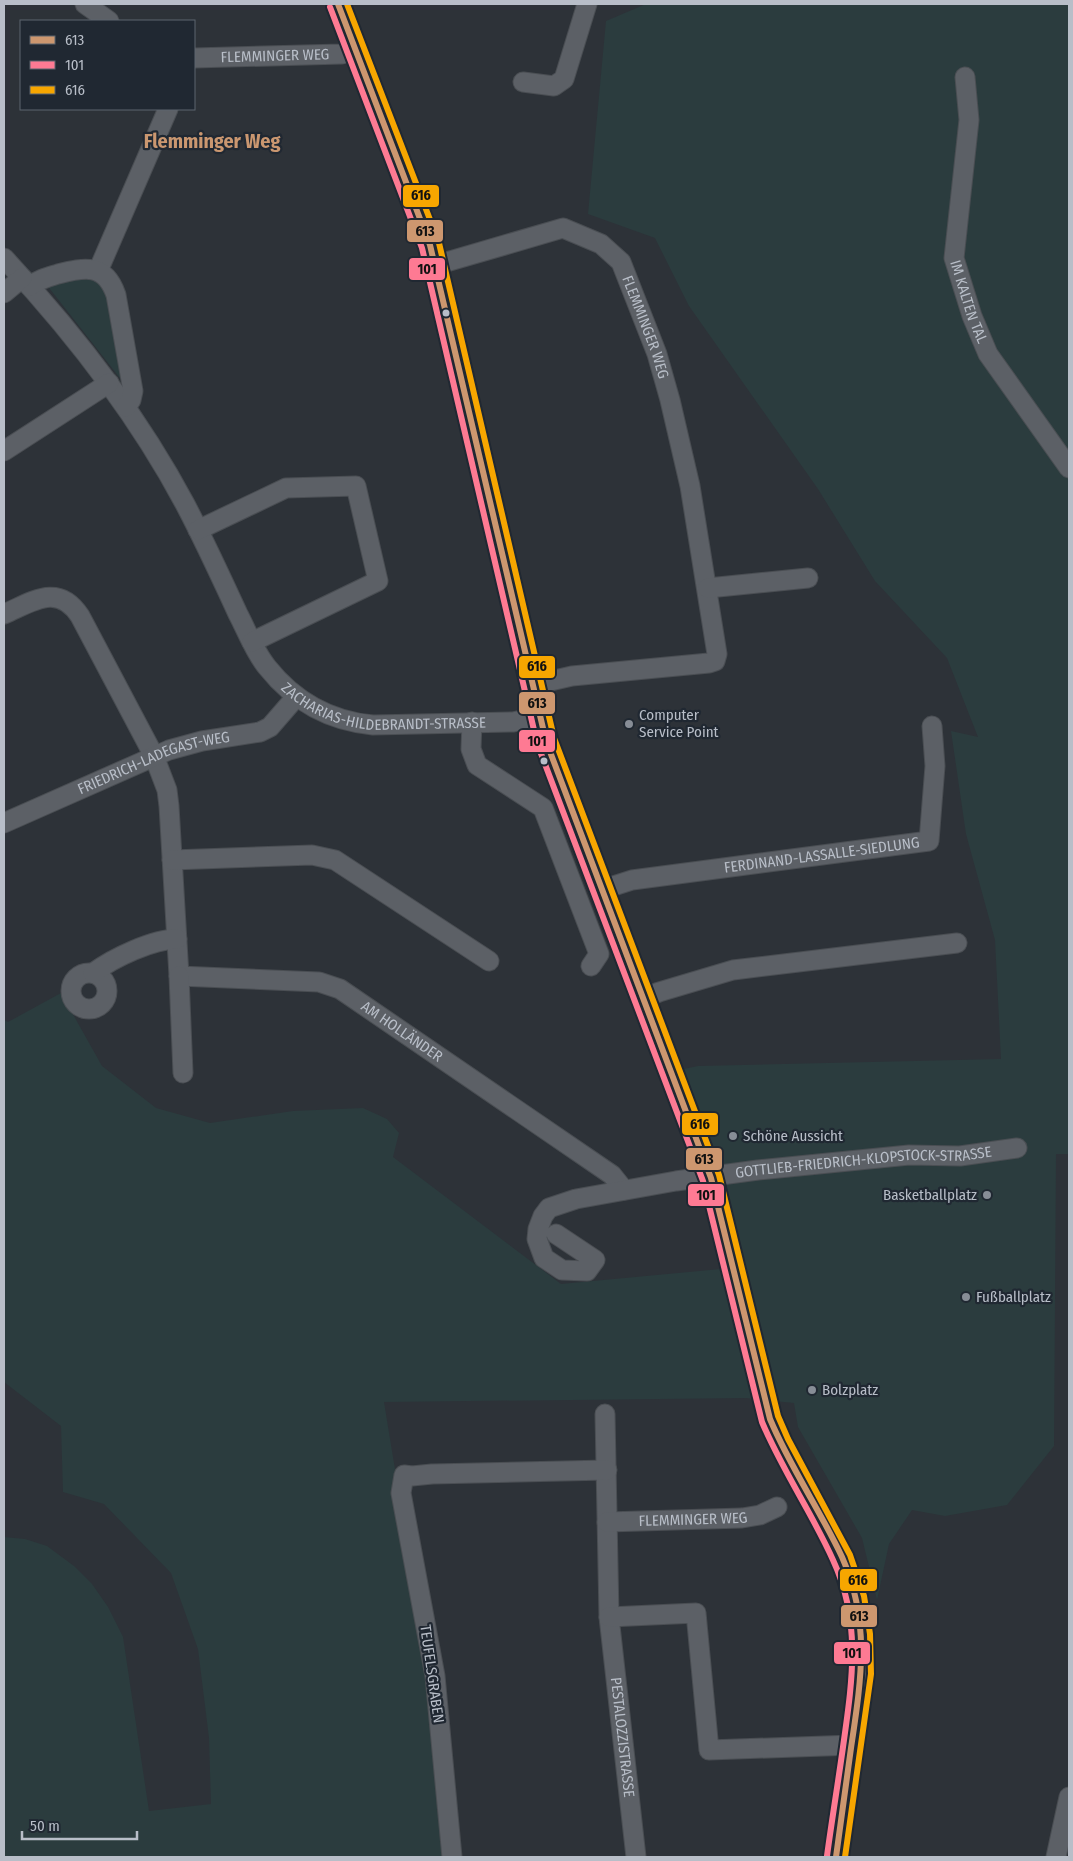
<svg xmlns="http://www.w3.org/2000/svg" width="1073" height="1861" viewBox="0 0 1073 1861" font-family="'Fira Sans Condensed',sans-serif">
<rect width="100%" height="100%" fill="#2d3238"/>
<path fill="#2b3c3e" d="M646,4h423v1150h-13l-2,292 -47,59 -62,11 -33,-6 -23,34 -12,56 -15,-62 -64,-111 -4,-24 -48,-5 -362,4 46,282 18,173h-444v-320l21,2 22,7 27,20 18,18 16,23 15,30 26,174 62,-7 -2,-66 -11,-89 -27,-76 -67,-69 -41,-12 -2,-66 -57,-44v-362l4,2 53,-29 41,73 54,42 54,15 83,-12 70,-3 24,11 12,14 -6,24 168,127 181,-17 -24,-97 -39,-100 19,-4 303,-7 -6,-119 -29,-106 -15,-103 27,6 -31,-79 -72,-77 -57,-92 -129,-183 -34,-68 -67,-24 18,-193z
M85,274l21,9 17,99 -77,-98z"/>
<g fill="none" stroke-linecap="round" stroke-linejoin="round">
<defs>
<g id="minor">
<path d="M85,4l24,17"/>
<path d="M338,4l92,241 116,496 165,437 42,178 17,63 10,24 62,115 13,40 6,37 1,38 -26,184"/>
<path id="s1" d="M194,58l148,-4 14,-4"/>
<path id="s2" d="M965,77l4,43 -15,138 18,58 16,38 81,114"/>
<path d="M523,82l31,4 10,-7 23,-75"/>
<path id="s3" d="M4,258c70,75 133,156 181,246 19,36 36,73 53,110 9,17 16,37 29,53 27,34 62,54 106,58l140,-3 27,-6"/>
<path id="s4" d="M436,265l127,-37 38,16 20,18 36,92 13,46 20,86 27,168 -2,7 -6,2 -137,13 -39,9"/>
<path d="M98,271l70,-162"/>
<path d="M30,286c9,-7 18,-9 28,-12 27,-7 47,-11 58,21l17,96 -2,9 -5,7"/>
<path d="M4,293l18,-15"/>
<path d="M4,451l105,-68"/>
<path d="M198,530l88,-42 70,-2 22,95 -126,61"/>
<path d="M708,588l100,-10"/>
<path id="s5" d="M4,614c28,-12 54,-32 76,2l74,140 13,34 2,16 10,170 140,6 21,7 272,186 12,15"/>
<path d="M472,722l-1,27 6,16 66,43 56,146 -8,12"/>
<path id="s6" d="M4,823l165,-73 33,-9 58,-9 10,-5 26,-30"/>
<path d="M172,860l140,-5 23,5 154,101"/>
<path id="s7" d="M601,890l31,-10 297,-39 6,-75 -3,-40"/>
<circle cx="89" cy="991" r="18"/>
<path d="M93,973c20,-15 60,-34 84,-34"/>
<path d="M179,976l4,97"/>
<path d="M642,999l17,-7 74,-22 224,-27"/>
<path id="s8" d="M556,1234l39,26 -8,11 -25,-1 -18,-12 -7,-19 1,-10 5,-13 6,-8 27,-9 100,-18 82,-11 151,-15 51,1 57,-8"/>
<path id="s9" d="M605,1414l4,203 27,240"/>
<path id="s10" d="M607,1522l135,-4 18,-3 17,-8"/>
<path d="M609,1617l87,-4 13,137 144,-5"/>
<path d="M452,1857l-17,-181 -34,-183 3,-18 8,1 20,-2 175,-4"/>
<path d="M1056,1857l13,-60"/>
</g>
</defs>
<use href="#minor" stroke="#4a4e53" stroke-width="21"/>
<use href="#minor" stroke="#5c6066" stroke-width="19"/>
<defs>
<path id="bus-1" d="M338,4l92,241 116,496 165,437 59,241c20,48 50,91 72,138 29,65 19,124 9,191 -5,36 -10,73 -15,109"/>
<path id="bus-2" d="M330,7l92,241 115,495 166,438 59,241c20,48 50,91 71,138 29,62 19,123 10,187 -5,36 -11,72 -16,109"/>
<path id="bus-3" d="M347,4l92,239 115,495 165,437 59,241 10,23 62,116 14,41 6,38 1,40 -26,183"/>
</defs>
<use href="#bus-1" stroke="#202832" stroke-width="10"/>
<use href="#bus-2" stroke="#202832" stroke-width="10"/>
<use href="#bus-3" stroke="#202832" stroke-width="10"/>
<use href="#bus-1" stroke="#cd976f" stroke-width="6"/>
<use href="#bus-2" stroke="#fe7a93" stroke-width="6"/>
<use href="#bus-3" stroke="#f7a600" stroke-width="6"/>
</g>
<g fill="#b8bec8" stroke="#202832" stroke-width="2">
<circle cx="446" cy="313" r="4.5"/>
<circle cx="544" cy="761" r="4.5"/>
</g>
<g fill="#878d96" stroke="#202832" stroke-width="2">
<circle cx="629" cy="724" r="5"/>
<circle cx="733" cy="1136" r="5"/>
<circle cx="987" cy="1195" r="5"/>
<circle cx="966" cy="1297" r="5"/>
<circle cx="812" cy="1390" r="5"/>
</g>
<g text-anchor="middle" dominant-baseline="central" stroke-width="4.5" stroke-linejoin="round" paint-order="stroke">
<g font-size="15" fill="#b8bec8" stroke="#202832">
<text stroke="none"><textPath href="#s1" startOffset="81">FLEMMINGER WEG</textPath></text>
<text stroke="none"><textPath href="#s2" startOffset="228">IM KALTEN TAL</textPath></text>
<text stroke="none"><textPath href="#s4" startOffset="270">FLEMMINGER WEG</textPath></text>
<text stroke="none"><textPath href="#s3" startOffset="620">ZACHARIAS-HILDEBRANDT-STRASSE</textPath></text>
<text stroke="none"><textPath href="#s6" startOffset="162">FRIEDRICH-LADEGAST-WEG</textPath></text>
<text stroke="none"><textPath href="#s7" startOffset="224">FERDINAND-LASSALLE-SIEDLUNG</textPath></text>
<text stroke="none"><textPath href="#s5" startOffset="705">AM HOLLÄNDER</textPath></text>
<text stroke="none"><textPath href="#s8" startOffset="480">GOTTLIEB-FRIEDRICH-KLOPSTOCK-STRASSE</textPath></text>
<text stroke="none"><textPath href="#s10" startOffset="86">FLEMMINGER WEG</textPath></text>
<text transform="translate(432 1674) rotate(82)">TEUFELSGRABEN</text>
<text stroke="none"><textPath href="#s9" startOffset="324">PESTALOZZISTRASSE</textPath></text>
</g>
<g font-size="15" fill="#b8bec8" stroke="#202832" text-anchor="start">
<text x="639" y="715">Computer<tspan x="639" dy="17">Service Point</tspan></text>
<text x="743" y="1136">Schöne Aussicht</text>
<text x="977" y="1195" text-anchor="end">Basketballplatz</text>
<text x="976" y="1297">Fußballplatz</text>
<text x="822" y="1390">Bolzplatz</text>
</g>
<g font-size="20" font-weight="bold" fill="#ca9770" stroke="#202832">
<text x="212" y="141">Flemminger Weg</text>
</g>
</g>
<g stroke="#202832" stroke-width="2">
<rect x="402" y="184" width="38" height="24" rx="5" fill="#f7a600"/>
<rect x="406" y="219" width="38" height="24" rx="5" fill="#cd976f"/>
<rect x="408" y="257" width="38" height="24" rx="5" fill="#fe7a93"/>
<rect x="518" y="655" width="38" height="24" rx="5" fill="#f7a600"/>
<rect x="518" y="691" width="38" height="24" rx="5" fill="#cd976f"/>
<rect x="518" y="729" width="38" height="24" rx="5" fill="#fe7a93"/>
<rect x="681" y="1112" width="38" height="24" rx="5" fill="#f7a600"/>
<rect x="685" y="1147" width="38" height="24" rx="5" fill="#cd976f"/>
<rect x="687" y="1183" width="38" height="24" rx="5" fill="#fe7a93"/>
<rect x="839" y="1568" width="39" height="24" rx="5" fill="#f7a600"/>
<rect x="840" y="1604" width="38" height="24" rx="5" fill="#cd976f"/>
<rect x="833" y="1641" width="38" height="24" rx="5" fill="#fe7a93"/>
</g>
<g font-size="14" text-anchor="middle" font-weight="bold" fill="#111">
<text x="421" y="200">616</text>
<text x="425" y="236">613</text>
<text x="427" y="274">101</text>
<text x="537" y="671">616</text>
<text x="537" y="708">613</text>
<text x="537" y="746">101</text>
<text x="700" y="1129">616</text>
<text x="704" y="1164">613</text>
<text x="706" y="1200">101</text>
<text x="858" y="1585">616</text>
<text x="859" y="1621">613</text>
<text x="852" y="1658">101</text>
</g>
<rect width="1073" height="1861" fill="none" stroke="#b8bec8" stroke-width="10"/>
<rect x="20" y="20" width="175" height="90" fill="#202832" stroke="#5d646e"/>
<rect x="30" y="36" width="25" height="8" fill="#cd976f" stroke="#5d646e"/>
<text x="65" y="45" font-size="15" fill="#b8bec8">613</text>
<rect x="30" y="61" width="25" height="8" fill="#fe7a93" stroke="#5d646e"/>
<text x="65" y="70" font-size="15" fill="#b8bec8">101</text>
<rect x="30" y="86" width="25" height="8" fill="#f7a600" stroke="#5d646e"/>
<text x="65" y="95" font-size="15" fill="#b8bec8">616</text>
<path d="M22 1831v8h115v-8" fill="none" stroke="#b8bec8" stroke-width="2.5"/>
<text x="30" y="1831" font-size="15" fill="#b8bec8" stroke="#202832" stroke-width="4" paint-order="stroke">50 m</text>
</svg>
